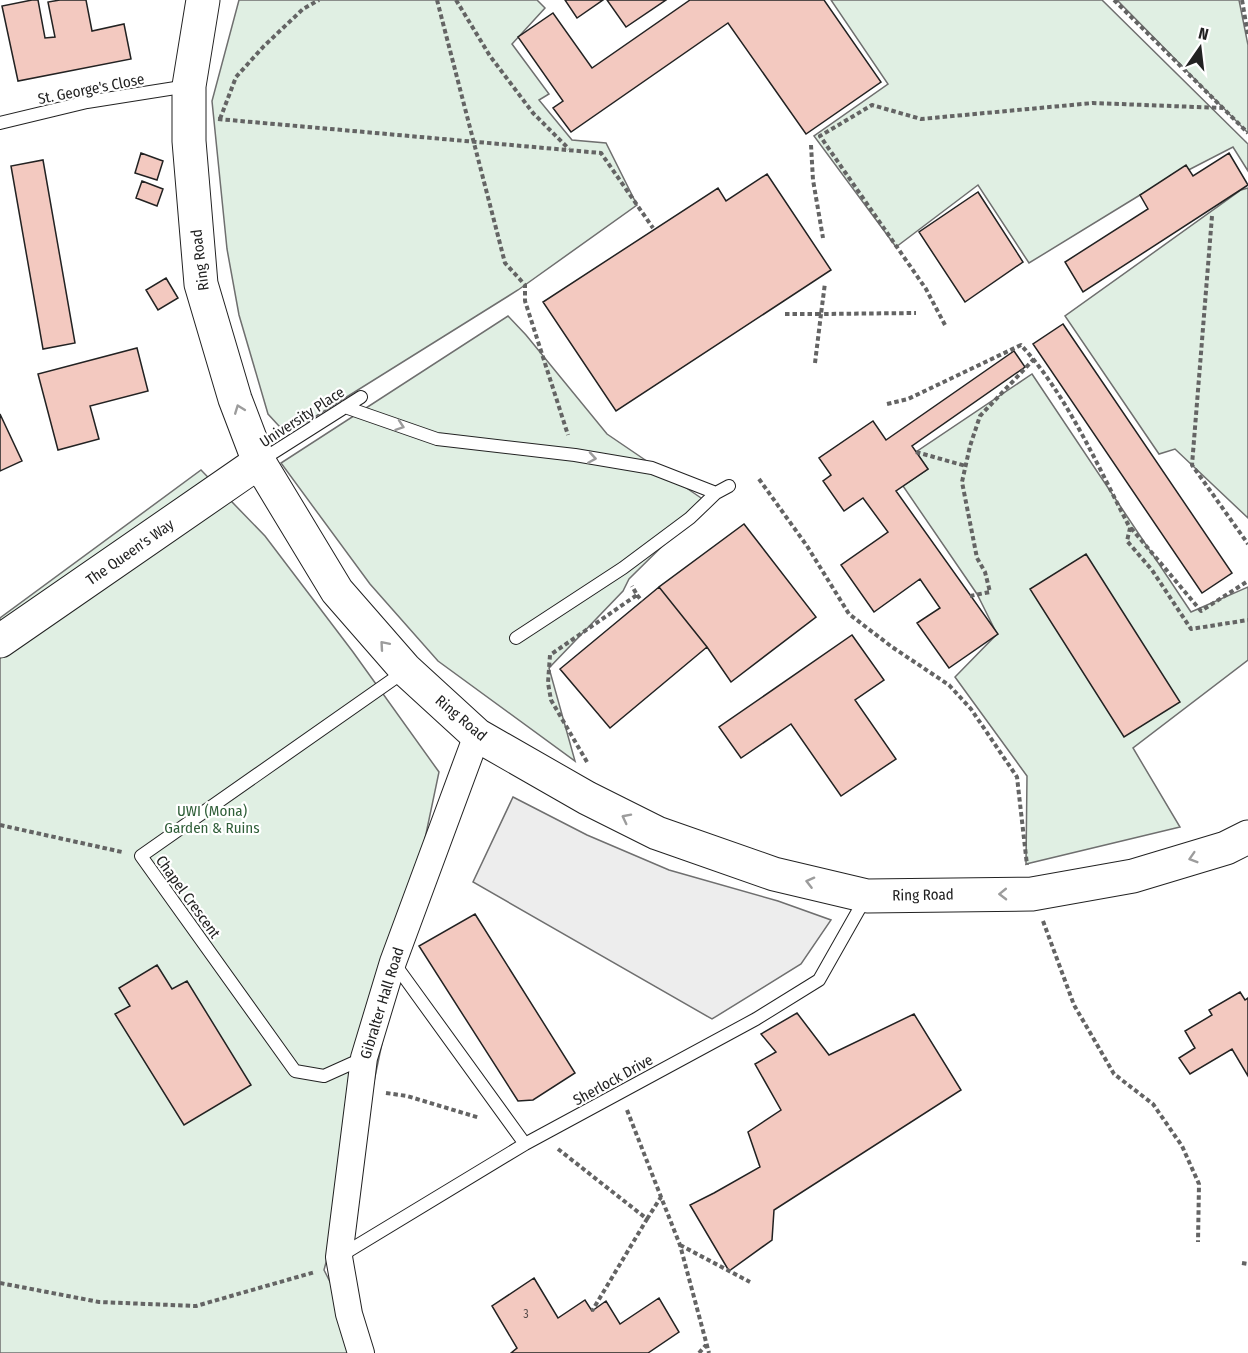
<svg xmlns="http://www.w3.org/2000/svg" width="1248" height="1353" viewBox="0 0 1248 1353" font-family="'Fira Sans Condensed',sans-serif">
<rect width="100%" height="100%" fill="#fff"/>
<path fill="#e0efe3" stroke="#6f6f6f" stroke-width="1.5" d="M239,0h298l8,8 -33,36 37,50 -10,6 33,40 34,3 31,62 -119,85 -213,133 -26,3 -11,-12 -29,-99 -12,-66 -15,-148z
M831,0h271l146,144v27l-15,-24 -93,48 -111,68 -51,-78 -82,62 -82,-111 74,-52z
M1117,0h122l9,45v88z
M1248,188v330l-73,-69 -16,5 -94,-138 176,-126z
M508,316l18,19 81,99 100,68 -78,77 -6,12 -74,77 26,93 -137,-100 -68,-77 -89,-121z
M1032,374l159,238 57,-25v73l-115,88 47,79 -154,37 1,-88 -72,-99 42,-43 -20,-40 -74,-108 25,-17 -12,-17z
M201,470l64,66 88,116 86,120 -67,319 -48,179 42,83h-366v-735z"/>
<path fill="#ededed" stroke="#6f6f6f" stroke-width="1.5" d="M513,797l74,38 82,35 109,31 53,19 -30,44 -89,55 -239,-137z"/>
<path fill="#f3c9c0" stroke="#222" stroke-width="1.5" d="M32,0h6l7,38 10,-1 -7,-35 12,-2h26l6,31 32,-7 7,35 -113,22 -16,-75z
M565,0h38l-26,18z
M607,0h59l-40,27z
M690,0h134l57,82 -75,52 -78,-111 -157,109 -18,-24 10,-7 -45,-64 35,-24 39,55z
M141,153l22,8 -6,19 -22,-7z
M1229,153l19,32 -165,107 -18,-30 83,-53 -8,-14 46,-30 7,11z
M43,160l32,183 -32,6 -32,-183z
M767,174l64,96 -215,141 -73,-109 175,-114 8,13z
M142,181l21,8 -6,17 -21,-8z
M978,192l45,70 -58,40 -46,-70z
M166,278l12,20 -20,12 -12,-20z
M1063,324l169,249 -30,20 -169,-249z
M137,348l11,43 -58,15 9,33 -41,11 -20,-76z
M1014,351l11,16 -113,79 16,23 -32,22 102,143 -49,34 -32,-45 23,-15 -20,-29 -46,33 -33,-47 47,-33 -25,-34 -19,13 -21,-30 8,-6 -12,-17 54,-37 13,19z
M0,414l22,47 -22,10z
M744,524l72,93 -85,65 -24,-35 -48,-60z
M1086,554l94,148 -56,35 -94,-148z
M659,587l48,60 -97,81 -50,-59z
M852,635l32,45 -29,20 41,59 -55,37 -50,-72 -50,34 -22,-31z
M475,914l100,159 -42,27 -15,1 -99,-155z
M157,965l15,24 15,-8 64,104 -67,40 -69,-111 15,-8 -11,-18z
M1240,992l5,8 3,-2v78l-16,-27 -42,25 -11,-16 16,-10 -10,-17 27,-16 -3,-5z
M797,1013l32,42 85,-41 47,76 -187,120 -2,30 -43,31 -39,-66 24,-12 46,-26 -12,-35 33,-22 -26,-46 21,-12 -15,-18z
M534,1278l24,40 27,-18 7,11 14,-10 14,23 39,-26 20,34 -31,21h-137l6,-5 -25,-42z"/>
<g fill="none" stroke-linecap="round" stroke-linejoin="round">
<defs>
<path id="lane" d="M0,123l87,-21 101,-16
M345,407l92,32 138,16 77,13 64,25
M260,461l101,-64
M516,638l107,-70 67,-50 26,-25 13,-7
M394,963l131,181
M364,1058l-40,18 -29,-5 -154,-215 264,-185
M340,1256l185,-112 231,-125 63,-39 47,-83"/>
<path id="street" d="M361,1353l-12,-39 -10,-57 25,-199 29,-96 84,-227"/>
<path id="secondary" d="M203,0l-14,86v55l12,143 34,115 24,63 78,129 69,79 71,65 110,63 70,35 117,41 93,22 165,-2 101,-18 93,-28 22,-11
M0,641l259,-179"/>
</defs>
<use href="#lane" stroke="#222" stroke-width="14"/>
<use href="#street" stroke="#222" stroke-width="28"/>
<use href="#secondary" stroke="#222" stroke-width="35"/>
<path stroke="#646464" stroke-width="4" stroke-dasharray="4.5 3" stroke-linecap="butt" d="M437,0l68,263 20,22v16l43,134
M456,0l34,56 43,57 36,36
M1114,0l134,133
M1242,0l6,35
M218,119l383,34 52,75
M220,119l16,-42 28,-31 39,-37 16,-9
M811,145l2,35 10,58
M1212,216l-20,249 56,79
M785,314h36l4,-31
M945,325l-19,-36 -106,-153 52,-31 49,14 172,-16 130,5
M815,363l6,-49 95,-1
M887,404l21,-5 113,-54c47,51 77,122 109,183l-3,13 25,29 39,59 57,-9
M916,452l50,14
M759,479l48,67 42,68 43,33 57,38 22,24 46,68 10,88
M1131,528l70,83 47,-30
M637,595l5,6
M970,596l20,-4 -5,-20 -8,-14 -15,-76 8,-36 10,-30 54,-57
M587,762l-36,-62 -3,-17 2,-28 87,-60 -5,-9
M0,825l122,27
M1043,921l31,84 40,69 39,30 29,42 17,38 -1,58
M386,1093l21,3 73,22
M627,1110l34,87
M558,1149l89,70 -55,92
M647,1219l14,-22 19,48 29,108
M680,1245l70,37
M1242,1263l6,1
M0,1283l99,19 97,4 119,-34
M699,1353l7,-8"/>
<use href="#lane" stroke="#fff" stroke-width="12"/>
<use href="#street" stroke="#fff" stroke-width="26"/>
<use href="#secondary" stroke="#fff" stroke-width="33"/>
</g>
<defs><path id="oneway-chevron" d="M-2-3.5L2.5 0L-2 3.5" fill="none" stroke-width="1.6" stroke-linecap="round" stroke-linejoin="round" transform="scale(1.5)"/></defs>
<g stroke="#9c9c9c">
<use href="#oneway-chevron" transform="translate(239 409) rotate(-111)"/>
<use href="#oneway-chevron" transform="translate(400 426) rotate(19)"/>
<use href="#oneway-chevron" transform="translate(592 458) rotate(9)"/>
<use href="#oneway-chevron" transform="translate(384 645) rotate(-131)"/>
<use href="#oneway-chevron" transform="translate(626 818) rotate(-153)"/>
<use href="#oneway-chevron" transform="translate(1193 858) rotate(163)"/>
<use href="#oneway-chevron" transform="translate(810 882) rotate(-166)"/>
<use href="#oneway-chevron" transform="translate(1003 894) rotate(179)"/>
</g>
<g text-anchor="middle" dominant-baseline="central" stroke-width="4.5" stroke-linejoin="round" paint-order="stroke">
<g font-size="12" fill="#564c4a">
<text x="526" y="1314">3</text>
</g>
<g font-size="15" fill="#222" stroke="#fff">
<text transform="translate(91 89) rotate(-11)">St. George's Close</text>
<text transform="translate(200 260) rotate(-97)">Ring Road</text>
<text transform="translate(302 417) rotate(-33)">University Place</text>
<text transform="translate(130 552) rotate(-35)">The Queen's Way</text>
<text transform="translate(461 718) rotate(40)">Ring Road</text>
<text transform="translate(923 895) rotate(-1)">Ring Road</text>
<text transform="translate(188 897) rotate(54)">Chapel Crescent</text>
<text transform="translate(382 1003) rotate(-73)">Gibralter Hall Road</text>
<text transform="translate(613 1080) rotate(-29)">Sherlock Drive</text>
</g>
<g font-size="15" fill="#2f5e38" stroke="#fff">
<text x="212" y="811">UWI (Mona)<tspan x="212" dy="17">Garden &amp; Ruins</tspan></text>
</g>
</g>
<g transform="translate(1200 48) rotate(14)" stroke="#ffffff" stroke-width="4.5" paint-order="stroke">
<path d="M0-4.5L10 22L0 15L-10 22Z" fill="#222222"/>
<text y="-9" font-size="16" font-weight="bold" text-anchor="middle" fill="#222222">N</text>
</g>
</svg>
